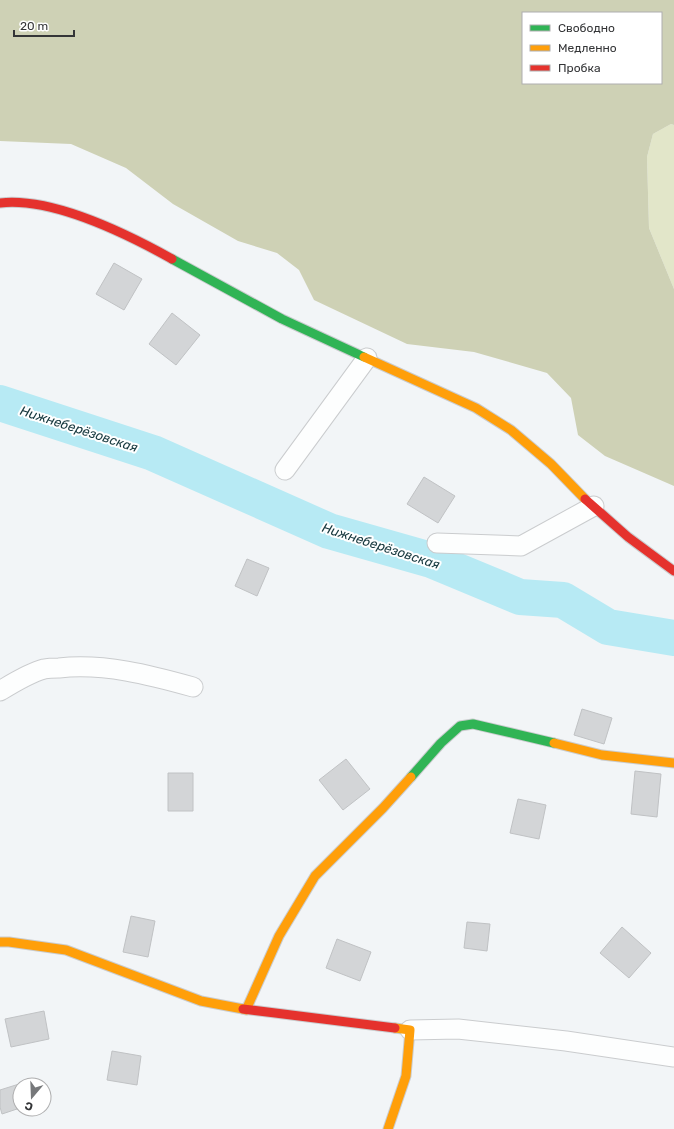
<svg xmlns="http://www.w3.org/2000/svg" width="674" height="1129" viewBox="0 0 674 1129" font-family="Rubik,sans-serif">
<rect width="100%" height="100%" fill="#f2f5f7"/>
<path fill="#e2e6c9" d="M671,124l3,1v164l-25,-61 -2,-71 6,-23z"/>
<path fill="#ced1b5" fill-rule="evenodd" d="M0,0h674v125l-3,-1 -18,10 -6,23 2,71 25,61v197l-69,-30 -27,-21 -7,-37 -24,-25 -73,-21 -67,-8 -93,-44 -15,-30 -22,-17 -39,-12 -65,-37 -47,-36 -55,-24 -71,-3zM523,13h138v70h-138z"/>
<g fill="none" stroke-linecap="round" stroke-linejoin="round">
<path stroke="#b7eaf4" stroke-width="36" d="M0,403l153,50 176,78 102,29 89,37 43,3 45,27 66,11"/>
</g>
<path fill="#d3d5d7" stroke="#c0c2c4" d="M114,263l28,16 -18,31 -28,-16z
M172,313l28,22 -24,30 -27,-21z
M424,477l31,19 -17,27 -31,-19z
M247,559l22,9 -12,28 -22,-10z
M582,709l30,9 -8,26 -30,-9z
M346,759l24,30 -27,21 -24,-30z
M635,771l26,3 -4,43 -26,-3z
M168,773h25v38h-25z
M518,799l28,6 -7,34 -29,-6z
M131,916l24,5 -7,36 -25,-5z
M467,922l23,2 -3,27 -23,-3z
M622,927l29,26 -22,25 -29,-25z
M337,939l34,13 -11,29 -34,-13z
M44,1011l5,28 -38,8 -6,-28z
M112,1051l29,5 -4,29 -30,-5z
M19,1084l1,5v19l-18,6 -2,-7v-17z"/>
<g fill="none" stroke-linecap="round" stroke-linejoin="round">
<defs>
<path id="street" d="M285,470l82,-112
M437,543l84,3 73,-40
M0,691c13,-8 29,-18 44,-22 5,-1 10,-1 15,-1 45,-5 91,7 134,19
M410,1030l48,-1 108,12 108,16"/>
<path id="fast" d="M172,259l110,60 82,38
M411,777l30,-34 19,-17 13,-2 81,19"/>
<path id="slow" d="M364,357l112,51 35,22 40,34 34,35
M554,743l48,12 72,8
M0,942h9l57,8 135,51 42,8
M246,1010l33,-74 36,-60 68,-68 28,-31
M388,1129l18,-53 4,-46 -15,-2"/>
<path id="jam" d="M0,203c52,-6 127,31 172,56
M585,499l43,38 46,34
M243,1009l152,19"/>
</defs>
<use href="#street" stroke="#caccce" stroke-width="21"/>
<use href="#fast" stroke="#caccce" stroke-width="11"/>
<use href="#slow" stroke="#caccce" stroke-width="11"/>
<use href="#jam" stroke="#caccce" stroke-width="11"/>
<use href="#street" stroke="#fdfefe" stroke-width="19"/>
<use href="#fast" stroke="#30b455" stroke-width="9"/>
<use href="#slow" stroke="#ff9f0a" stroke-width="9"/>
<use href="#jam" stroke="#e5322d" stroke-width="9"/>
</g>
<g text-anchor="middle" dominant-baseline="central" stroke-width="4" stroke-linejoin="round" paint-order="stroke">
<g font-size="13" font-style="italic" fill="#16383e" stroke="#fff">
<text transform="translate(79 429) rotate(18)">Нижнеберёзовская</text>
<text transform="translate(381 546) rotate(18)">Нижнеберёзовская</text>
</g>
</g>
<rect x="522" y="12" width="140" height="72" fill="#ffffff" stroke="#aeaeaf"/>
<rect x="530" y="25" width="20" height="6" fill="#30b455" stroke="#aeaeaf"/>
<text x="558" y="32" font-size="12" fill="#343537">Свободно</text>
<rect x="530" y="45" width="20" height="6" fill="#ff9f0a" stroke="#aeaeaf"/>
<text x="558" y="52" font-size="12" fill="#343537">Медленно</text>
<rect x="530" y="65" width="20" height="6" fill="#e5322d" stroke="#aeaeaf"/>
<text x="558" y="72" font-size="12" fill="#343537">Пробка</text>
<g transform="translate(32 1097) rotate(199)"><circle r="19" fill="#ffffff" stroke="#aeaeaf"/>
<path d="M0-3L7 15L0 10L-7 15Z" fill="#76787a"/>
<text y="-6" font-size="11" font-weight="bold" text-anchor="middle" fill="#343537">С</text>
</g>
<path d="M14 30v6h60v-6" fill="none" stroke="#343537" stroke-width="2"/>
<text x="20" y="30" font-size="12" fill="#343537" stroke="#ffffff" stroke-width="3" paint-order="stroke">20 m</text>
</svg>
